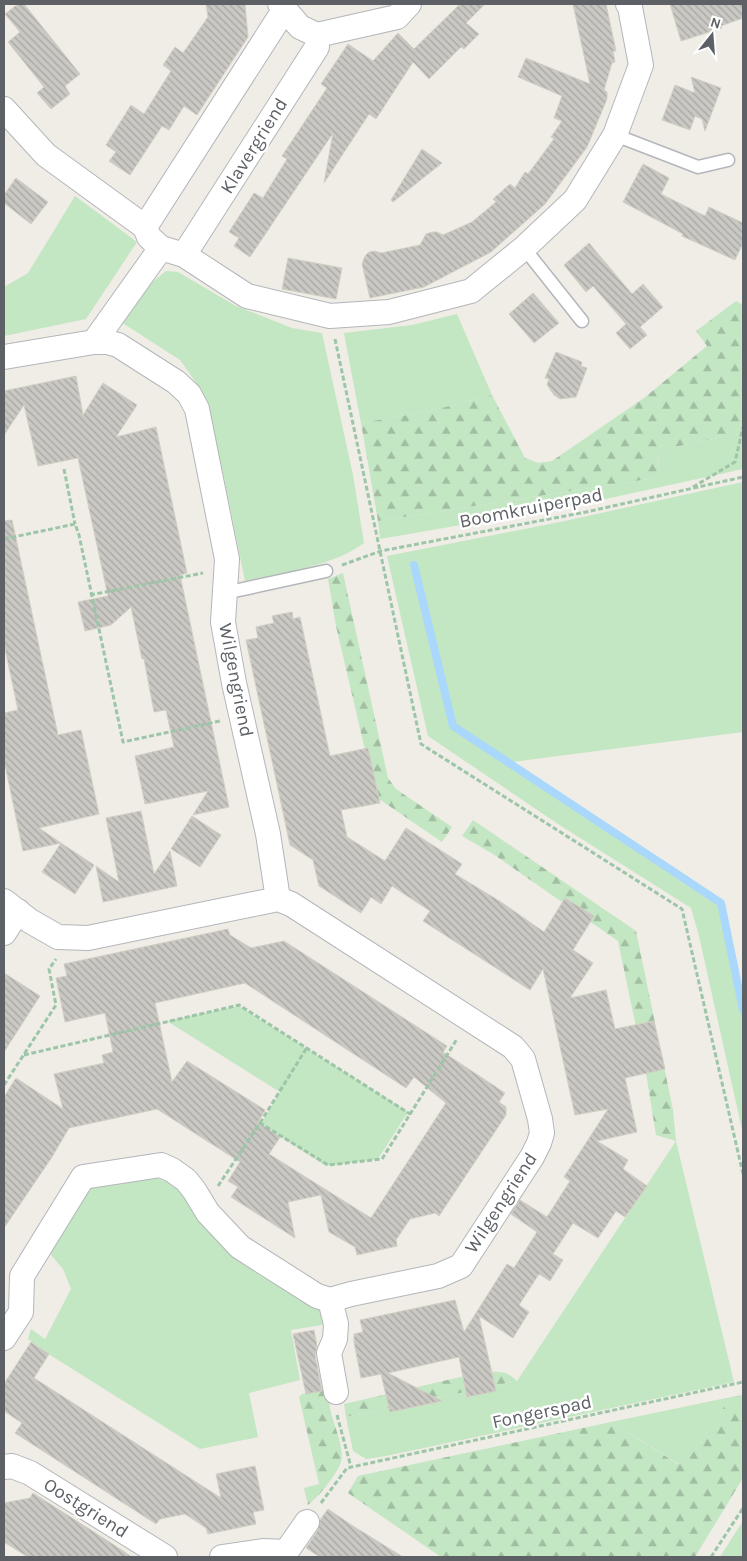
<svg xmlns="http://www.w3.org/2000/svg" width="747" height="1561" viewBox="0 0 747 1561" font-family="Karla,sans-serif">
<defs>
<pattern id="forest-firs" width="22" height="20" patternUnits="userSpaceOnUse" patternTransform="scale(1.25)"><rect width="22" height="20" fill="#c3e6c3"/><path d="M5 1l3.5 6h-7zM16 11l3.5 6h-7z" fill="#a2bea2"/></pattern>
<pattern id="building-back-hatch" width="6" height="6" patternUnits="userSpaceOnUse" patternTransform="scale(1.25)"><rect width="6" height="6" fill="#cac8c3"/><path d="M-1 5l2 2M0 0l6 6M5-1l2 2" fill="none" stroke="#a7a6a2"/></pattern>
</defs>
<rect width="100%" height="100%" fill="#efede6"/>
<path fill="#c3e6c3" d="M75,196l62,46 -51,77 -82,17v-49l24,-14z
M166,271l12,1 58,34 56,22 30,5 31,142 11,68c-33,24 -80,29 -119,38l-23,-113 -20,-70 -7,-17 -15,-21 -59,-38 29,-38z
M457,314l35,81 -62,16 -69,12 -17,-90 68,-8z
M743,433v36l-156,34 -207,36 -2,-18 277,-43 4,-7 -1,-18 2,-3z
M743,482v250l-231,30 175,114 35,25 21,100v133l-44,-198 -8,-28 -133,-84 -130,-88 -41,-180 173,-34z
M239,1006l169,106 -30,47 -52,7 -65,-42 19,-32 -113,-71z
M676,1141l58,241 -348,74 -20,3 -13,-8 -7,-34 171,-36z
M145,1173l27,11 153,125 3,8 -6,8 -31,5 9,50 -51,13 9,44 -58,12 -150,-94 -22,-16 3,-10 14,10 26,-50 -8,-20 -12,-14 -1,-17 35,-55z
M731,1397l-45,65 -7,2 -68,-42z
M743,1521v36h-23z"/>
<path fill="url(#forest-firs)" d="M736,301l7,4v128l-83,17 -2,3 1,18 -4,7 -277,43 -17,-98 69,-12 62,-16 33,63 13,5 14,-2 92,-63 63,-52 -11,-15z
M343,573l45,205 8,11 56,38 -10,15 -66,-45 -40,-171 -8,-47z
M473,820l163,111 37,179 3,31 -20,-6 -9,-56 -29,-138 -125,-87 -31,-18z
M482,1372c17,0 22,-3 35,9l-171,36 -2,-13z
M327,1389c2,7 2,13 3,20 3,14 15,39 11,53 -4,12 -22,35 -33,43l-4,-17 15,-4 -20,-87 3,-3z
M743,1395v83l-48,79h-254l-93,-64 10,-17 253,-54 67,42 8,-2 45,-65z"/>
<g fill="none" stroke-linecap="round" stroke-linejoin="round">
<path stroke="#a9d8fc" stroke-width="8" d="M414,565l39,161 268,177 22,107"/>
</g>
<path fill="url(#building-back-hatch)" stroke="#d4cfc4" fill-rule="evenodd" d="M18,4h6l56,70 -15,12 5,8 -19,15 -14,-16 7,-6 -36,-45 12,-10 -15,-18z
M206,4h39l3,33 -51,78 -13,-9 -15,24 -7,-4 -32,49 -21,-14 7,-9 -10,-7 25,-40 13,9 27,-43 -8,-6 12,-18 8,6 25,-36z
M460,4h25l-19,19 13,11 -15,15 -3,-2 -32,32 -16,-17 -37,57 -7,-5 -45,69 9,-50 -83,124 -16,-11 5,-8 -10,-6 25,-39 9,5 24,-39 -5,-3 45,-68 -6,-4 27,-40 25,17 25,-28 16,16z
M573,4h33l10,47h-3l2,11 -3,1 -8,27 3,2v7l-20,48 -42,57 -54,48 -67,35 -54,11 -8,-34 3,-8 4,-4 6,-1 6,2 39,-8 6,-11 6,-2h5l6,3 29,-13 24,-20 -3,-3 17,-15 5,4 10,-16 3,2 26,-35 -3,-2 11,-16 -8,-3 8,-22 -44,-19 8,-19 64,26z
M670,4h73v14l-22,8 1,2 -41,13z
M691,77l30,11 -16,43 -3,-12 -7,-3 -5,14 -28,-10 13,-35 20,8z
M422,149l20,14 -49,39 -2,-2z
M643,164l26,14 -8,16 44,22 4,-9 34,16v20l-8,17 -53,-24 1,-2 -60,-32z
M16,178l32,24 -17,22 -27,-21v-8z
M589,243l43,51 11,-10 20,23 -23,20 7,8 -17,14 -14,-16 10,-9 -33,-38 -7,6 -22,-27z
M288,258l54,10 -6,31 -54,-10z
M533,293l26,30 -25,20 -25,-29z
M556,352l26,10 -1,4 6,2 -11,29 -16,2 -6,-4 -7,-10 2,-6 -4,-1z
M76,376l7,39 20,-32 34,22 -21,32 40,-10 31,146 -7,2 49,232 -36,8 15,-24 -63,13 -10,-48 39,-9 -8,-37 -12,2 -10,-53h-2l-11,-52 -20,18 -26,6 -7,-29 30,-6 -30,-138 -40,8 -14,-61 -20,30v-44z
M12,520l46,215 23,-5 18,84 -60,14 22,15 -38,8 -19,-91v-47l14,-3 -14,-66v-123z
M292,612l1,7 7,-2 30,139 38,-8 12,55 -39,7 6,27 38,24 21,-33 56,36 -7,10 46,28 43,30 21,-34 29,18 -21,34 20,13 -23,35 36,-8 9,39 39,-8 11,48 -40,9 12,54 -40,9 31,19 -5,9 24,17 -22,31 -9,-6 -18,27 -25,-15 -20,31 10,6 -13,21 -11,-7 -20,31 10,7 -16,26 -34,-22 17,75 -29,6 -8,-40 -71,16 54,28 -52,11 -9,-38 -20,4 -7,-36v-8l9,-2 -3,-12 95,-20 9,32 43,-68 7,4 23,-36 -26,-18 9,-14 27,17 23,-36 -6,-4 44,-68 -33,6 -32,-146 -13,21 -107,-69 7,-10 -38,-25 -11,18 -10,-7 -10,16 -42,-27 -6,-26 -23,-15 -44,-205 12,-2 -2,-11 18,-4 -2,-7z
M141,811l13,63 16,-23 7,35 -74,16 -7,-36 23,16 -13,-64z
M192,816l29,19 -21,32 -29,-18z
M61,843l33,22 -19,29 -33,-22z
M228,929l2,6 21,13 33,-7 163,105 -4,6 62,41 -6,9 7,5v8l-67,101 -4,-3 -25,6 -14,21 1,6 -40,9 -2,-8 -26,-15 -8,-37 -33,7 7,36 -64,-41 7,-10 -10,-6 12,-19 -83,-53 -88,19 -17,29 -48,71v-131l12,-19 47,31 -9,-35 50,-11 -2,-8 11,-3 -8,-39 -40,9 -9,-44 11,-2 -3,-12zM245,983l161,105 8,-11 32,26 -75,115 -102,-64 11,-17 -22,-15 7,-12 -78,-49 -15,21 -17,-79z
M4,973l36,23 -36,56z
M314,1330l3,16 -2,9 7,36 -16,3 -13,-60z
M31,1342l18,12 -15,24 187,120 -5,-24 39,-8 9,44 -11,2 3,12 -48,10 -2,-6 -21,-14 -25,5 -4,5 -141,-91 7,-10 -18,-12v-27z
M33,1493l75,48 24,16h-104l-24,-15v-39l26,-5z
M328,1509l25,17 50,31h-83l-14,-9 12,-18 2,-10z"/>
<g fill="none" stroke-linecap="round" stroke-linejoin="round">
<defs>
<path id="lane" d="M615,135l83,32 30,-7
M524,248l58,73
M225,593l101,-22"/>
<path id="street" d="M280,4l20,23 17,8 80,-18 12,-13
M4,109l42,46 99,72 4,10 12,11 23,7 63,41 83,20 59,-4 82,-21 53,-43 51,-48 40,-65 26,-70 -11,-58 -2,-3
M145,227l134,-209 7,-7
M184,255l133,-208v-12
M94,342l67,-94
M4,357l90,-15h13l11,3 58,37 13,12 8,15 30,150 -4,63 11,61 34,151 10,65
M4,901l26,20 28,16 30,1 190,-39 13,5 222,143 10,12 17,60 2,14 -3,10 -7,14 -71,109 -23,10 -87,18 -21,6 -13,-4 -77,-49 -32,-34 -14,-23 -8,-10 -14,-10 -11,-5 -78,12 -61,99 -1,36 -17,26
M4,933l14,-22
M330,1300l6,24 -1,15 -6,14 7,39
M4,1467l8,-1 18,7 135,84
M222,1557l41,-6 23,1 21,-30"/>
</defs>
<use href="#lane" stroke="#b3b6ba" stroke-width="15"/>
<use href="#street" stroke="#b3b6ba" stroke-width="26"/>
<path stroke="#9dc6a8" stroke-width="3" stroke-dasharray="5 2.5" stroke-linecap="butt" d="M335,339l86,405 261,165 61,265
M64,469l11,55
M693,487l42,-25 8,-35
M4,539l71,-15 4,11 44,207 97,-21
M342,565l39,-14 205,-39 157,-35
M90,595l113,-22
M24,1055l215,-50 171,109
M4,1085l52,-80 -7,-36 7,-10
M260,1123l46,-74
M218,1186l42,-63 68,42 54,-6 75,-120
M337,1415l14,52
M321,1503l26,-35 396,-86
M711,1557l32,-49"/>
<use href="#lane" stroke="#fff" stroke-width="12"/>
<use href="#street" stroke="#fff" stroke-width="24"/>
</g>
<g text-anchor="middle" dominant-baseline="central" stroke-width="5" stroke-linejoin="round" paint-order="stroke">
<g font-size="19" fill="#5d6166" stroke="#fff">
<text transform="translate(254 146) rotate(-58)">Klavergriend</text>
<text transform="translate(531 508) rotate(-11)">Boomkruiperpad</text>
<text transform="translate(236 680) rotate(79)">Wilgengriend</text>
<text transform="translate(501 1203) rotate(-57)">Wilgengriend</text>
<text transform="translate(542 1412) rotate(-12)">Fongerspad</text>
<text transform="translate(86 1508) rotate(32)">Oostgriend</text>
</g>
</g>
<rect width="747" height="1561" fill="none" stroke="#5d6166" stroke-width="10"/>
<g transform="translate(712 35) rotate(17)" stroke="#ffffff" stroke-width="4" paint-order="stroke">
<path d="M0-4L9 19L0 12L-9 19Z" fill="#5d6166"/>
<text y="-8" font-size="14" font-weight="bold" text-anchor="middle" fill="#5d6166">N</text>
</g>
</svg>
